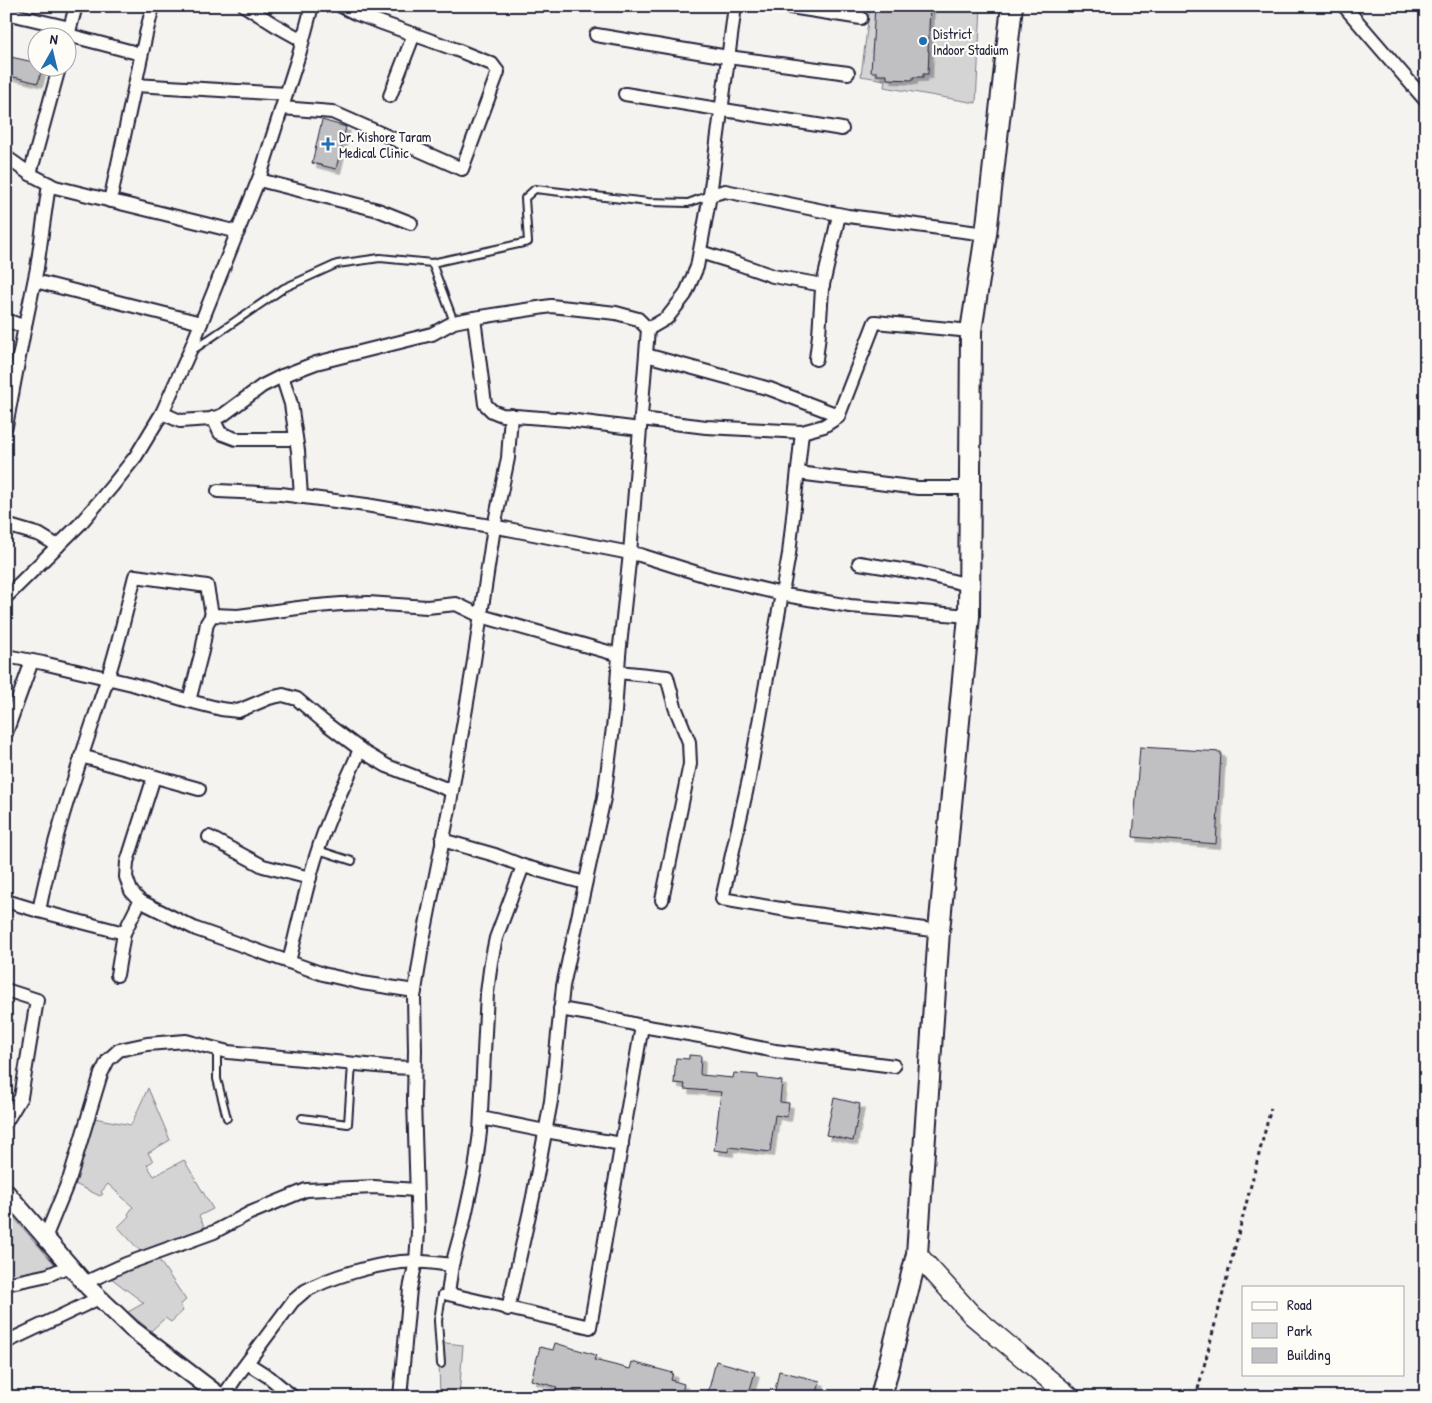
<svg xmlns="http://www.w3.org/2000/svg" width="1432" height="1403" viewBox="0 0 1432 1403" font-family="'Patrick Hand',sans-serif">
  <defs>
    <filter id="shadow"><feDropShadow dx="4.5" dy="4.5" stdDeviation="0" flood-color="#0004"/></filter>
  </defs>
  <rect width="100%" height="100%" fill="#f4f3ef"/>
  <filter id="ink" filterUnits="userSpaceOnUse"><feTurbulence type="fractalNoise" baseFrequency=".02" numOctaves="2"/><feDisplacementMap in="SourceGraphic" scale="10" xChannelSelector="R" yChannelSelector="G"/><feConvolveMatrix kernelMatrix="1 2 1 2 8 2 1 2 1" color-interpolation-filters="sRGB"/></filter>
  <g filter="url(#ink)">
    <g fill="#d5d4d5" stroke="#7c7b88">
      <path d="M870,6H981L976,103L884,87L885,80L861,76Z"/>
      <path d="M148,1088L170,1140L148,1153L153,1161L147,1165L154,1176L184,1160L213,1209L199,1216L205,1228L141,1252L118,1227L129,1216L128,1214L133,1207L108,1184L101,1192L103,1194L100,1196L75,1184L94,1118L131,1125Z"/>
      <path d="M7,1210L56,1266L6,1279V1211Z"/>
      <path d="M157,1257L186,1300L180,1305L183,1311L171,1322L165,1318L151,1331L128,1312L144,1303L111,1278Z"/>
      <path d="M437,1342L463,1345L459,1397H440L439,1363Z"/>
    </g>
    <g fill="#c0bfc2" stroke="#22223b" filter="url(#shadow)">
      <path d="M875,6H930L928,51H929L928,74H923V77H913V80L887,79V75H877V72H871Z"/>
      <path d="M6,56L38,63V68H42L38,83L6,75Z"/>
      <path d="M322,120L346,127L336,169L312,163Z"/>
      <path d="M1140,747L1221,752L1216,844L1133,837Z"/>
      <path d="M689,1055L701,1056L700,1074L701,1075L733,1078L734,1073L758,1075V1078L782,1081L780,1102L789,1103L787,1117L775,1115L770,1152L729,1147V1152L714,1150L721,1092L684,1089L685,1084L674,1083L676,1058L689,1059Z"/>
      <path d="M834,1098L860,1104L853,1141L826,1135Z"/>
      <path d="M555,1343L596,1355L594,1360L630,1369L632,1362L673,1373L671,1380L684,1384L681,1397H595L570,1390L568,1395L556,1391L557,1387L531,1380L540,1347L553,1350Z"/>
      <path d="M716,1361L755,1372L749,1393L737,1390L735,1397H707Z"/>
      <path d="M779,1371L820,1381L816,1397H781L774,1395Z"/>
    </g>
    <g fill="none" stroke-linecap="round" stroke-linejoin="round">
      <defs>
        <g id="service">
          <path d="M454,322L432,263L528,242L525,198L535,189L648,202L688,203L710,195"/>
          <path d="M193,350L284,288L337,264L380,258L432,263"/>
          <path d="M318,850L352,861"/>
          <path d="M217,1049V1079L227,1118"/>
          <path d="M302,1118L348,1124L352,1064"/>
          <path d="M441,1364L438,1321L442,1294H448"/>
        </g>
        <g id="minor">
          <path d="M245,6L275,25L302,40"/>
          <path d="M784,6L861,18"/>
          <path d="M1344,6L1426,101"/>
          <path d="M6,13L70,28"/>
          <path d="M68,35L141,54"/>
          <path d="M68,35L76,6"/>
          <path d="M596,35L728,57L848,73"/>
          <path d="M135,85L286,94"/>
          <path d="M625,94L842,129"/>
          <path d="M390,96L414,34"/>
          <path d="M282,108L332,112L462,169L498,72L492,64L457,50L357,14L341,6"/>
          <path d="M6,157L30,174L55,187L238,232"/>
          <path d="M30,174L59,68"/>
          <path d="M259,180L378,210L411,223"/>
          <path d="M710,195L725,191L848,216L986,234"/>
          <path d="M110,201L146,34L153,6"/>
          <path d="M700,252L739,264L773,276L823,285"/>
          <path d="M35,281L201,323"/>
          <path d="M474,318L485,404L492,411L502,415L568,420L640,429"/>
          <path d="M6,320L25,327"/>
          <path d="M648,329L667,318L685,295L697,267L710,195L735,6"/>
          <path d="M646,355L770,389L838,415"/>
          <path d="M816,359L819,335L822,289L839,215"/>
          <path d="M282,376L291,404L298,451L301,497"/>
          <path d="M162,413L180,421L211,419L223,415L262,386L282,376L316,363L432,334L454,322L474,318L551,306L616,313L638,319L648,329L630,553L619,655L615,712L604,798L563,986L551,1101L533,1197L508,1309"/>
          <path d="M213,418L220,433L236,439H296"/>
          <path d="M641,419L706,427L802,432L824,426L838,417L875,322L971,331"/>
          <path d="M6,426L24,331L37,268L49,184"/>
          <path d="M802,432L789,554L749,779L722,899L793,911L939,931"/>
          <path d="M798,473L918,488H970"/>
          <path d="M218,491L281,494L366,505L508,529L640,555L710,577L791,596L850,606L969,616"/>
          <path d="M6,525L40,535L58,546"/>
          <path d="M859,563L920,573L969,585"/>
          <path d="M6,597L80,524L113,485L136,456L162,413L189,353L260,176L300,51L312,6"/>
          <path d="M6,656L43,663L132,684L189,701L221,709L238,711L269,698L283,695L297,699L324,722L365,753L387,766L452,791"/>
          <path d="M618,672L667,677L675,707L689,742L690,764L662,900"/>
          <path d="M189,701L202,651L207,623L212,615L238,616L306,607L341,604L368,603L427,607L456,604L481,616L619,655"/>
          <path d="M6,733L32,661"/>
          <path d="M81,756L199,789"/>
          <path d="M154,777L127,862L126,877L131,891L140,901L196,929L323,974L362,983L415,991"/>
          <path d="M209,837L263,866L310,878"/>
          <path d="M442,840L495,855L523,866L585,883"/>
          <path d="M6,901L39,911L124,933L140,901"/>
          <path d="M39,911C54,832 82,756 107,680C118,646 126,611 135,576L207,586L212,615"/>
          <path d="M289,962C301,913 311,863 330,817C339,794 351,772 360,749"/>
          <path d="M117,975L124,933"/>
          <path d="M6,990L37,1000L21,1097L6,1122"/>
          <path d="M560,1009L595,1015L642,1026L700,1036L775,1051L894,1066"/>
          <path d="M481,1118L545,1131L622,1144"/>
          <path d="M45,1238L70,1177L101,1074L108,1060L119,1050L147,1044L186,1041L228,1052L388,1067L414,1068"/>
          <path d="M452,1265L463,1225L475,1170L480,1132L487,993L491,962L496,938L523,866"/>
          <path d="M84,1283L126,1264L214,1232L250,1213L306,1190L374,1187L416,1190"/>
          <path d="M6,1284L48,1275L69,1266"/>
          <path d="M6,1342L99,1298"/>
          <path d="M247,1363L269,1377L293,1397"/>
          <path d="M223,1397L237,1376L293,1301C297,1298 301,1294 305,1291C330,1277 373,1265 401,1262C418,1260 435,1263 452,1265L448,1294L590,1327L642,1026"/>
          <path d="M400,1397L410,1289L416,1261L418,1232L414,1100L415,1050L414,997L423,940L449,809L474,661L494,527L508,458L511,415"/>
        </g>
        <path id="tertiary" d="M6,1192L88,1287L132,1329L221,1397"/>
        <path id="secondary" d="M917,1254L972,1315L1070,1397"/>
        <path id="primary" d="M881,1397L917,1254L939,931L969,616L971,331L986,234L1012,6"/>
      </defs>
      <use href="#service" stroke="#22223b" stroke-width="10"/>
      <use href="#minor" stroke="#22223b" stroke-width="16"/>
      <use href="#tertiary" stroke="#22223b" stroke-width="20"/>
      <use href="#secondary" stroke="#22223b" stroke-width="22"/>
      <use href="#primary" stroke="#22223b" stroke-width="24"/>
      <path stroke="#22223b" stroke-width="3" stroke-dasharray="4 4" stroke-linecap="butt" d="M1196,1397L1271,1108"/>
      <use href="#service" stroke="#fdfcf7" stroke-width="6"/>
      <use href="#minor" stroke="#fdfcf7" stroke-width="12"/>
      <use href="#tertiary" stroke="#fdfcf7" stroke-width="16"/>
      <use href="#secondary" stroke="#fdfcf7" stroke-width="19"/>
      <use href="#primary" stroke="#fdfcf7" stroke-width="20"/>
    </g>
  </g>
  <g fill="#1f6fb2" stroke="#fdfcf7" stroke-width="2">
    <circle cx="923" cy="41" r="5"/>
    <path d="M325.5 136.5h5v5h5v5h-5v5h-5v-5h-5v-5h5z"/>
  </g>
  <g text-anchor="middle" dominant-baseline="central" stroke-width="4.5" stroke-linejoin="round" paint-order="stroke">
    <g font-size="14" fill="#22223b" stroke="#fdfcf7" text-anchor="start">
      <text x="933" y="33">District<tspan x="933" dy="16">Indoor Stadium</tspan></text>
      <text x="339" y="136">Dr. Kishore Taram<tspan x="339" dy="16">Medical Clinic</tspan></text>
    </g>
  </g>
  <rect width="1432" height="1403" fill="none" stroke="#fdfcf7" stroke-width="25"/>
  <rect x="12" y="12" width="1407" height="1378" fill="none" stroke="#22223b" stroke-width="2" filter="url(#ink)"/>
  <rect x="1242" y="1286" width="162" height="90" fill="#fdfcf7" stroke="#a5a5ac"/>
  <rect x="1252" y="1302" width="25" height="8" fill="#fdfcf7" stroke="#a5a5ac"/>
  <text x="1287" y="1310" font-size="15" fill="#22223b">Road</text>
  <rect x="1252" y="1323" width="25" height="15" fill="#d5d4d5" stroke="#a5a5ac"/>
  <text x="1287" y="1336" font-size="15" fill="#22223b">Park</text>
  <rect x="1252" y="1348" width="25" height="15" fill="#c0bfc2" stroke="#a5a5ac"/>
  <text x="1287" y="1360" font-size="15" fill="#22223b">Building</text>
  <g transform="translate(52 52) rotate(8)"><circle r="24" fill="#fdfcf7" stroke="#a5a5ac"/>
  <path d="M0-4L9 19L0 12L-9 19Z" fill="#1f6fb2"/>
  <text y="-8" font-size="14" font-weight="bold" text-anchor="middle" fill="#22223b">N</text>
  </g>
</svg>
